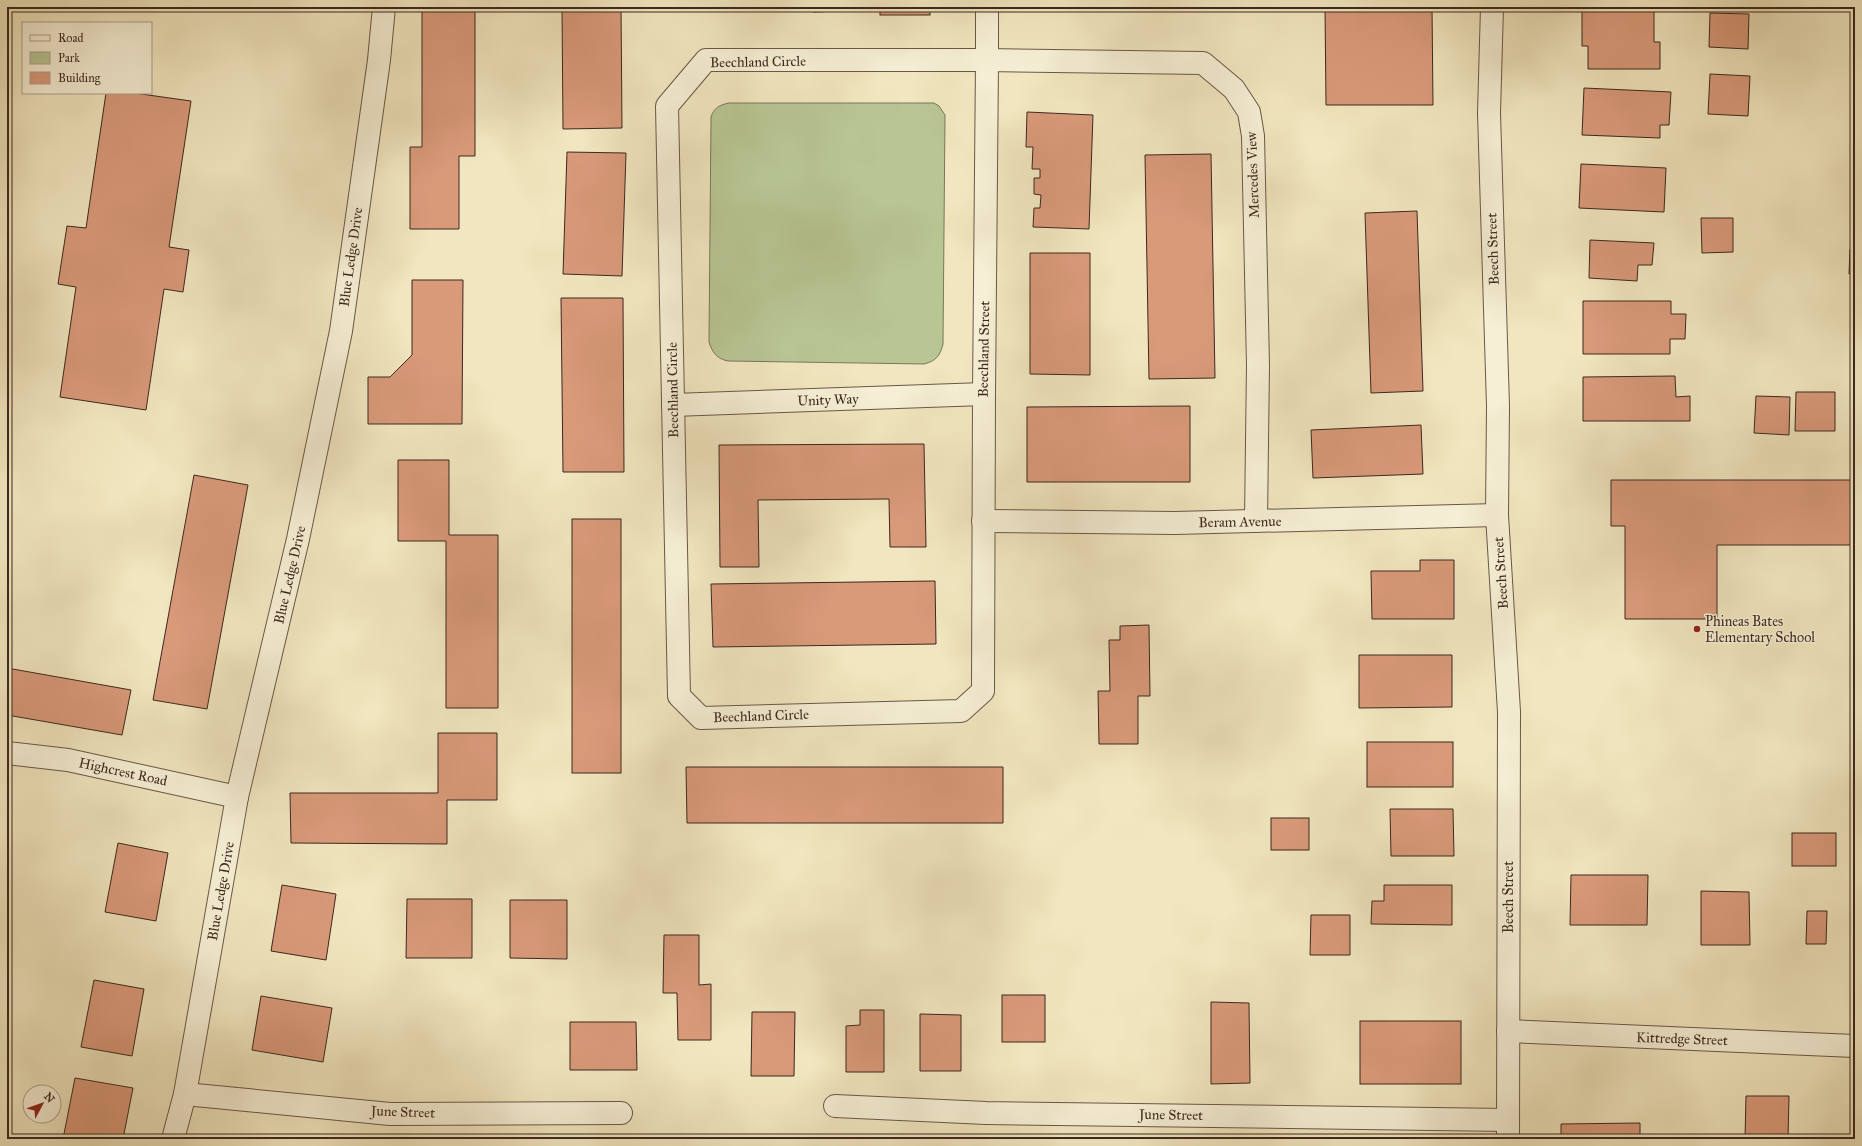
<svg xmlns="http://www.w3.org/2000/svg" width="1862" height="1146" viewBox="0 0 1862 1146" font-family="'IM FELL Great Primer',serif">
  <rect width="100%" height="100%" fill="#f1e6bf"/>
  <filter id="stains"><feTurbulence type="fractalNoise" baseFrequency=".005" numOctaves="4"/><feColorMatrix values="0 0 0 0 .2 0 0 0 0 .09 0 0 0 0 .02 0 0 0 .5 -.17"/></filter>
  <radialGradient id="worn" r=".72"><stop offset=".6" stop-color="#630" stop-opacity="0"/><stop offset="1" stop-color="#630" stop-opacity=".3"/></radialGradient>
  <path fill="#b8c694" stroke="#7a775a" d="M729,103H934L939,106L945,115L943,344C940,356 936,361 924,364L728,361C717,359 712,352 709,342L711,117C714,108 719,105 729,103Z"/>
  <g fill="#d99a7a" stroke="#3c281f">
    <path d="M422,7H475V156H459V229H410V147H422Z"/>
    <path d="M562,7H621L622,128L563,129Z"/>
    <path d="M678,7H708V8L678,10Z"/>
    <path d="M813,7H841V11L813,12Z"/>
    <rect x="880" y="7" width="50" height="8"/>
    <rect x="1025" y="7" width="78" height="4"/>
    <path d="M1325,7H1432L1433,105H1326Z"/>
    <path d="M1582,7H1654V42H1660V69H1588V46H1582Z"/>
    <path d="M1710,13L1749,14L1748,49L1709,47Z"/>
    <path d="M1710,74L1750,76L1748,116L1708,114Z"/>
    <path d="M1584,88L1671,92L1669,125H1660V138L1582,135Z"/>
    <path d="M106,93H134L191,101L169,247L189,250L183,292L164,289L146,410L60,397L76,287L58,284L67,226L86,228Z"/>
    <path d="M1027,112L1093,115L1089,229L1033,227L1034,208H1040L1041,195L1034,194V178H1040V169H1032L1033,147H1026Z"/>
    <path d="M567,152L626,153L622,276L563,274Z"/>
    <path d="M1211,154L1215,378L1149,379L1145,155Z"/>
    <path d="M1581,164L1666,168L1664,212L1579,208Z"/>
    <path d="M1417,211L1423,391L1371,393L1365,213Z"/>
    <path d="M1701,218H1733V252L1702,253Z"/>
    <path d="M1590,240L1654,243L1652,265H1638L1637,281L1589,278Z"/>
    <path d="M1850,249H1855V274H1849Z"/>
    <path d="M1030,253H1090V375L1030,374Z"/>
    <path d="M412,280H463L462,424H368V377H390L412,355Z"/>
    <path d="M561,298H623L624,472H563Z"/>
    <path d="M1583,301H1671V314H1686L1685,339H1670V354H1583Z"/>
    <path d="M1675,376L1676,397L1690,396V421H1583V377Z"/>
    <path d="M1796,392H1835V431H1795Z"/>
    <path d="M1756,396L1790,397L1789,435L1754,433Z"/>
    <path d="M1190,406V482H1027V407Z"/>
    <path d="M1421,425L1423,474L1313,478L1311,430Z"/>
    <path d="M924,444L926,547H890L889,499L758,500L759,567H720L719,445Z"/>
    <path d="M398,460H449V535H498V708H446V541H398Z"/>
    <path d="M194,475L248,485L207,709L153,700Z"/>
    <path d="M1611,480H1855V545H1717V619H1625V526H1611Z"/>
    <rect x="572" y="519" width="49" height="254"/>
    <path d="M1420,560H1454V619H1372L1371,571H1420Z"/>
    <path d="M935,581L936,644L713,647L711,584Z"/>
    <path d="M1149,625L1150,696H1138V744H1099L1098,691H1110L1109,640H1120V626Z"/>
    <path d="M1359,655H1452V707L1359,708Z"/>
    <path d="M7,668L131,690L122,735L7,715Z"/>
    <path d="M438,733H497V800H447V844L291,843L290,793H438Z"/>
    <rect x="1367" y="742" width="86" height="45"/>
    <path d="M686,767H1003V823H687Z"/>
    <path d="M1390,809H1453L1454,856H1391Z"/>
    <rect x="1271" y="818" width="38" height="32"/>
    <rect x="1792" y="833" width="44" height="33"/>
    <path d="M118,843L168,853L156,921L105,912Z"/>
    <path d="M1571,875H1648L1647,925H1570Z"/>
    <path d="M282,885L336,894L326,960L271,951Z"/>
    <path d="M1384,885H1452V925L1371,924L1372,901H1384Z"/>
    <path d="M1701,891L1749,892L1750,945H1701Z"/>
    <path d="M407,899H472V958H406Z"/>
    <path d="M510,900H567V959L510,958Z"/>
    <path d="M1807,911H1827L1826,944H1806Z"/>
    <path d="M1311,915H1350V955H1310Z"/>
    <path d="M664,935H699V985L711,984V1040H678L677,993H663Z"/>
    <path d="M94,980L144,989L132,1056L81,1047Z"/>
    <rect x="1002" y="995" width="43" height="47"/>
    <path d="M261,996L332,1008L323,1062L252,1050Z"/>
    <path d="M1211,1002L1249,1003L1250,1083L1211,1084Z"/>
    <path d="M860,1010H884V1072H846V1026L860,1025Z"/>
    <path d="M752,1012H795L794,1076H751Z"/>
    <path d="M920,1014L961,1015V1071H920Z"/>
    <rect x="1360" y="1021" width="101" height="63"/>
    <path d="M570,1022H636L637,1070H570Z"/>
    <path d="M75,1078L133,1088L123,1139H63Z"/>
    <path d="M1746,1096H1789L1788,1139H1745Z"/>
    <path d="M1640,1123V1139H1561V1124Z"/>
  </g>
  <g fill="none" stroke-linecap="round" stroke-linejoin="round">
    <defs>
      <g id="minor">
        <path d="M987,7V60L984,394L983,691L961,711L701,718L679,696L667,106L706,60H987L1203,63L1234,89L1249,112L1253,136L1258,365L1256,521"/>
        <path d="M1492,7L1489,113L1498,406L1497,515L1509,712L1508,1139"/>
        <path d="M673,405L984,394"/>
        <path d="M983,521L1175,523L1497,515"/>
        <path d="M7,753L68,760L237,797"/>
        <path d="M1508,1031L1855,1046"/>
        <path d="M185,1094L390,1114L621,1113"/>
        <path d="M835,1106L986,1113L1507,1120"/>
        <path d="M173,1139L185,1094L237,797L298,539L341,331L379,60L384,7"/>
      </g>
    </defs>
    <use href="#minor" stroke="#695847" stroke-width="24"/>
    <use href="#minor" stroke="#f6efd5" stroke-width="22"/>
  </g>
  <circle fill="#8f2418" stroke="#f6efd5" stroke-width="1.5" cx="1697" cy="629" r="4"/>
  <g text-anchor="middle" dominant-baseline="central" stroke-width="3" stroke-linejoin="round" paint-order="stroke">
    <g font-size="14" fill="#3c281f" stroke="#f6efd5">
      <text transform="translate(758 62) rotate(-1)">Beechland Circle</text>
      <text transform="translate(1253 175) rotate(-92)">Mercedes View</text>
      <text transform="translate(1493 249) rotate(-92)">Beech Street</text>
      <text transform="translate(351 257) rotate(-82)">Blue Ledge Drive</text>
      <text transform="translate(984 349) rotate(-89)">Beechland Street</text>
      <text transform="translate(673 390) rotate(-91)">Beechland Circle</text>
      <text transform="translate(828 400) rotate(-2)">Unity Way</text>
      <text transform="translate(1240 522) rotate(-1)">Beram Avenue</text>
      <text transform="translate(1501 573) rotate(-94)">Beech Street</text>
      <text transform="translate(290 575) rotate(-77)">Blue Ledge Drive</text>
      <text transform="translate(761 716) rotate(-2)">Beechland Circle</text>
      <text transform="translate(123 772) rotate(12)">Highcrest Road</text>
      <text transform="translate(221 891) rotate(-80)">Blue Ledge Drive</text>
      <text transform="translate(1508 897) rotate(-90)">Beech Street</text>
      <text transform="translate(1682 1039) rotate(2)">Kittredge Street</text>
      <text transform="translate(403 1112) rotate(2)">June Street</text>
      <text transform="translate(1171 1115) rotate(1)">June Street</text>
    </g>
    <g font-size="14" fill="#3c281f" stroke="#f6efd5" text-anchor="start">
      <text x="1705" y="621">Phineas Bates<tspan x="1705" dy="16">Elementary School</tspan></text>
    </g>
  </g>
  <rect width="1862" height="1146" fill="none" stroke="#f1e6bf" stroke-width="24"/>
  <rect x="8" y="8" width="1846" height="1130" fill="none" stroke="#3c281f" stroke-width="2"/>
  <rect x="12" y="12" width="1838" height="1122" fill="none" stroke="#3c281f"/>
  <rect x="22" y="22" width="130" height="72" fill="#f6efd5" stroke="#ac9f8c"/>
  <rect x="30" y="35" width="20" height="6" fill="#f6efd5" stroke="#ac9f8c"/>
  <text x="58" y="42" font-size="12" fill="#3c281f">Road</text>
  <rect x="30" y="52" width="20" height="12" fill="#b8c694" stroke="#ac9f8c"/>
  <text x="58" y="62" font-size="12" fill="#3c281f">Park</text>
  <rect x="30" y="72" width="20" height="12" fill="#d99a7a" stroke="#ac9f8c"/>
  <text x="58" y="82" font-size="12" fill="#3c281f">Building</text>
  <g transform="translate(42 1104) rotate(49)"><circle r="19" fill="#f6efd5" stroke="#ac9f8c"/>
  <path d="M0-3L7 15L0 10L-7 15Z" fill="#8f2418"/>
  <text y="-6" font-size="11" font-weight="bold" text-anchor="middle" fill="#3c281f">N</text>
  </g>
  <rect width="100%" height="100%" filter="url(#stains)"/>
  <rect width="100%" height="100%" fill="url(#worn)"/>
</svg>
